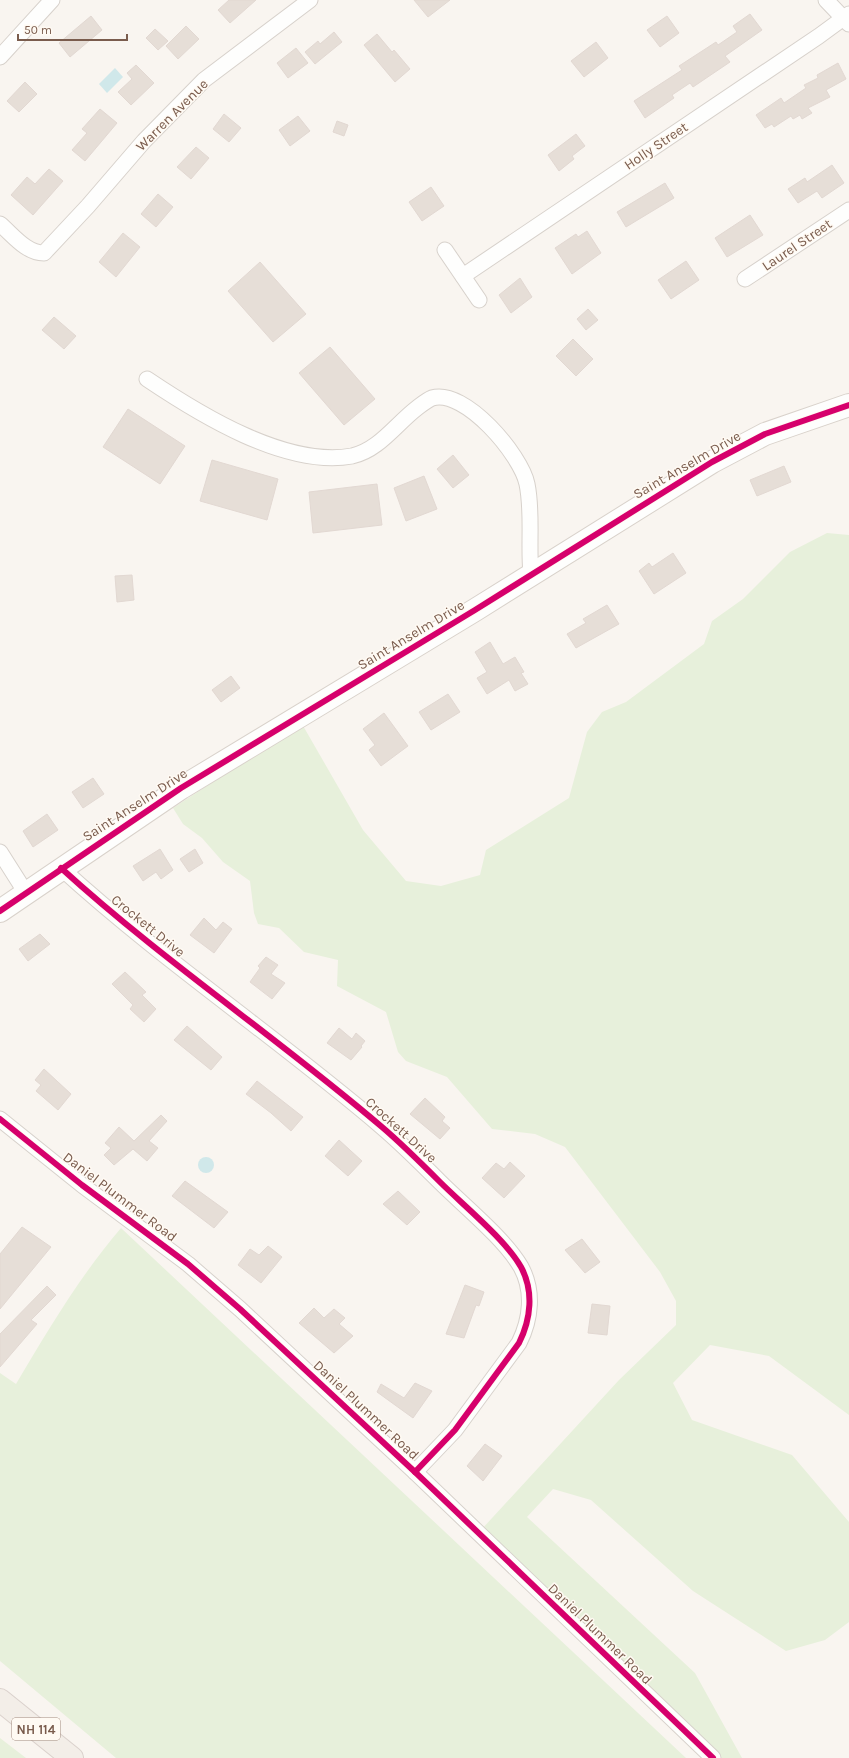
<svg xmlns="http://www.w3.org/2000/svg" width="849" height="1758" viewBox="0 0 849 1758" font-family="Karla,sans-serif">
  <rect width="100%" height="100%" fill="#f9f5f0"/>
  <g fill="#e7f0db">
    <path d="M827,533L849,535V1415L769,1356L710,1345L673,1383L692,1420L792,1455L849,1522V1622L825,1640L786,1651L693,1591L591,1500L553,1489L527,1517L695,1673L742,1758H713L481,1530L619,1380L676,1325V1301L660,1272L565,1147L535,1134L492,1129L447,1077L406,1061L398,1052L386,1012L337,986L338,960L304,952L279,928L258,924L254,913L250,881L223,862L202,838L183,824L173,808L302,724L363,830L406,881L441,886L480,875L486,850L569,798L587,732L602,712L626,702L704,644L712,621L743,599L790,552Z"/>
    <path d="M121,1228L686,1758H116L0,1661V1373L16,1384C48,1330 80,1276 121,1228Z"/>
    <path d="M0,1738L26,1758H0Z"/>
  </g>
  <g fill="#d0e8ea">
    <path d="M115,68L123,77L107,93L99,84Z"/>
    <circle cx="206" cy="1165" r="8"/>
  </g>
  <g fill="#e6ded7" stroke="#e2d8d2">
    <path d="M229,0H256L230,23L218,10Z"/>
    <path d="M414,0H450L428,17Z"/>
    <path d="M750,14L762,30L725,56L730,62L693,87L690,83L672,95L674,98L645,118L634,101L682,70L679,66L716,42L718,45L737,32L733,26Z"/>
    <path d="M91,16L102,30L70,57L59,43Z"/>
    <path d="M667,16L679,33L660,47L647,30Z"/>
    <path d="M186,26L199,39L178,59L166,46Z"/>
    <path d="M155,29L168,41L158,50L146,38Z"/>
    <path d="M334,32L342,42L315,64L305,52L318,41L320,44Z"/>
    <path d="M377,34L392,52L394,50L410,69L395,82L364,45Z"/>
    <path d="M596,42L608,58L584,77L571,61Z"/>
    <path d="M296,48L308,63L288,78L277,63Z"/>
    <path d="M838,63L846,79L826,90L830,97L808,108L812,113L802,119L800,115L793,119L791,116L774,127L772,124L765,128L756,115L781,98L784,103L806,88L804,85L818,78L817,75Z"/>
    <path d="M136,65L154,83L131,105L118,92L132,79L127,73Z"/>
    <path d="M25,82L37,94L19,112L7,101Z"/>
    <path d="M100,109L117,123L85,161L72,150L87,133L82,129Z"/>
    <path d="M224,114L241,128L229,142L213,129Z"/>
    <path d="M298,116L310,131L290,146L279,130Z"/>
    <path d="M337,121L348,125L344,136L333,132Z"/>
    <path d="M576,134L585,146L572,156L574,159L559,171L548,155Z"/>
    <path d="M196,147L209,158L191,179L177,167Z"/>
    <path d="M832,165L844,183L822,198L817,191L798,203L788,189L805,178L807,182Z"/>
    <path d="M49,169L63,181L33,215L11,195L27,177L35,184Z"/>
    <path d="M665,183L674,198L626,227L617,212Z"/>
    <path d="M431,187L444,206L422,221L409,202Z"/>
    <path d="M158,194L173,207L156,227L141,214Z"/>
    <path d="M750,215L763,235L727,257L715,238Z"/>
    <path d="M587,231L601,253L572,274L555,248L576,234L578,237Z"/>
    <path d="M123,233L140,247L116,277L99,262Z"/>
    <path d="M686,261L699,280L671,299L658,280Z"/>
    <path d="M260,262L306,314L273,342L228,291Z"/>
    <path d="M520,278L532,297L511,313L499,295Z"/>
    <path d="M588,309L598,320L586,330L577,319Z"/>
    <path d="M54,317L76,336L64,349L42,330Z"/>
    <path d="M573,339L593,359L576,376L556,356Z"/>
    <path d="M330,347L375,399L344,425L299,373Z"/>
    <path d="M128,409L185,446L160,484L103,447Z"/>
    <path d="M453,455L469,475L453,488L437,469Z"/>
    <path d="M212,460L278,479L267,520L200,501Z"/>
    <path d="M784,466L791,482L757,496L750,480Z"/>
    <path d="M424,476L437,509L406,521L394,488Z"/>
    <path d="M377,484L382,525L313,533L309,492Z"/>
    <path d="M673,553L686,573L654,594L639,571L649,563L652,567Z"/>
    <path d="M132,575L134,600L117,602L115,576Z"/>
    <path d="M607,605L619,624L576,648L567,634L586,623L583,619Z"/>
    <path d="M490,642L503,664L515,657L524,672L521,673L528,684L515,691L509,680L487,694L477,678L487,672L475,652Z"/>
    <path d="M231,676L240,688L221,702L212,690Z"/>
    <path d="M448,694L460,712L431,730L419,712Z"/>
    <path d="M384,713L408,746L381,766L369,750L375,745L363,729Z"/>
    <path d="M93,778L104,794L83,808L72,792Z"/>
    <path d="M47,814L58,830L33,847L23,831Z"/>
    <path d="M160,849L173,870L161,879L156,872L143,881L133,866Z"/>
    <path d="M195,849L203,863L189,872L180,859Z"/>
    <path d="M204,918L216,930L223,922L232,929L214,953L190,935Z"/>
    <path d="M40,934L50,944L28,961L19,949Z"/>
    <path d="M266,957L278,965L271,974L285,983L272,999L250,982L260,968L258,966Z"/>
    <path d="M125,972L146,992L142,995L156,1009L144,1022L130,1009L133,1005L112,984Z"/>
    <path d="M187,1026L222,1057L211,1070L174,1040Z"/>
    <path d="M339,1028L352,1039L356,1033L365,1041L361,1046L362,1047L351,1060L327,1043Z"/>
    <path d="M44,1069L71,1094L58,1110L36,1091L41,1085L35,1080Z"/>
    <path d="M257,1081L303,1117L291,1131L271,1113L246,1094Z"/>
    <path d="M425,1098L445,1117L442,1121L450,1128L440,1139L410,1114Z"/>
    <path d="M161,1115L167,1121L149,1141L158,1148L147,1161L133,1149L114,1165L104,1155L111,1148L105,1143L119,1127L134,1141Z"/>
    <path d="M339,1140L362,1161L348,1176L325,1156Z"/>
    <path d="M510,1162L525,1176L504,1198L482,1178L496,1163L504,1169Z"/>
    <path d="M185,1181L228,1212L214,1228L172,1196Z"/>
    <path d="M398,1191L420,1212L407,1225L383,1204Z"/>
    <path d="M22,1227L51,1247L0,1309V1254Z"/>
    <path d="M582,1239L600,1262L585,1273L565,1250Z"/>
    <path d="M268,1246L282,1257L261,1283L238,1265L250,1249L259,1255Z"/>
    <path d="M465,1285L484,1292L479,1306L476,1305L464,1338L446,1334Z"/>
    <path d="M47,1286L56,1295L31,1320L37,1324L0,1367V1334Z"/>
    <path d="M592,1304L610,1306L607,1335L588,1333Z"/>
    <path d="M314,1308L324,1318L334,1309L345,1318L339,1324L353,1336L334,1353L299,1323Z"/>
    <path d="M415,1383L432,1391L413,1418L377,1392L381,1384L404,1398Z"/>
    <path d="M485,1444L502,1456L483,1481L467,1466Z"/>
  </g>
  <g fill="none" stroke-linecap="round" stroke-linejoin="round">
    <defs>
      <g id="street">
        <path d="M826,0L849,24"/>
        <path d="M0,57L52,0"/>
        <path d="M0,224C13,235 26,253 44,253L88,206L144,141L204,80L310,0"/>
        <path d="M445,250L479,300"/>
        <path d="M463,276L819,36L849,14"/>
        <path d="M745,279L849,210"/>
        <path d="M147,379C199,414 286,468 352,456C379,450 396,424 417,408C421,405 427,400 432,398C465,388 521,455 527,484C533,513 528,545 531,574"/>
        <path d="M0,852L26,893"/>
        <path d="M61,868C163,961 278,1038 382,1127C402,1144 421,1163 440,1182C463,1205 505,1239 521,1267C534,1291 531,1319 519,1343L455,1430L415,1472"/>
        <path d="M0,1119L82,1185L188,1264L240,1309L415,1472L713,1758"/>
      </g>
      <path id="secondary" d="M0,911L181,788L475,610L712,462L765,434L849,405"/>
      <path id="primary" d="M0,1700L72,1758"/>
    </defs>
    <use href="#street" stroke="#d7d1cb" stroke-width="17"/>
    <use href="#secondary" stroke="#d9d2cb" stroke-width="24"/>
    <use href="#primary" stroke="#dad1cc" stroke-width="24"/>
    <use href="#street" stroke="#fefefd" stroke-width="15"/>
    <use href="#secondary" stroke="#fefefd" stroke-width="22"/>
    <use href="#primary" stroke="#f3eee8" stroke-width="22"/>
    <defs>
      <g id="cycleway">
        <path d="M61,868C163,961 278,1038 382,1127C402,1144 421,1163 440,1182C463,1205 505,1239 521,1267C534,1291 531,1319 519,1343L455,1430L415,1472"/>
        <path d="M0,911L181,788L475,610L712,462L765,434L849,405"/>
        <path d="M0,1119L82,1185L188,1264L240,1309L415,1472L713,1758"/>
      </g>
    </defs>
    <use href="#cycleway" stroke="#fffaf3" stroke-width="8"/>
    <use href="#cycleway" stroke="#d6006c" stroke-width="6"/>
  </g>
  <g text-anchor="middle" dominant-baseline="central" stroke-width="3" stroke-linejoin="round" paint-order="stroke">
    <rect fill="#fffaf3" stroke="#a28b7f" stroke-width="1" x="12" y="1718" width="48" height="22" rx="3"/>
    <g font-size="13" font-weight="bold" fill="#7a5c4d">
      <text x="36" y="1729">NH 114</text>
    </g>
    <g font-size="14" fill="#7a5c4d" stroke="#fffaf3">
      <text transform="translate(172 115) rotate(-45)">Warren Avenue</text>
      <text transform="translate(656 146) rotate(-34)">Holly Street</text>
      <text transform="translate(797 245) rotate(-34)">Laurel Street</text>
      <text transform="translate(687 465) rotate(-30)">Saint Anselm Drive</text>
      <text transform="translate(411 635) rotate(-31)">Saint Anselm Drive</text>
      <text transform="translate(135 805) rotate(-33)">Saint Anselm Drive</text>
      <text transform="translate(148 926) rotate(39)">Crockett Drive</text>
      <text transform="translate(401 1130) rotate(42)">Crockett Drive</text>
      <text transform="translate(120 1197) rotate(37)">Daniel Plummer Road</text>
      <text transform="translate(366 1410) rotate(43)">Daniel Plummer Road</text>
      <text transform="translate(600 1634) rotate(44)">Daniel Plummer Road</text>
    </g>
  </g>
  <path d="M18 34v6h109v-6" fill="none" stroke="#7a5c4d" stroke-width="2"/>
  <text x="24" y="34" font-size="12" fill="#7a5c4d" stroke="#fffaf3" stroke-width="3" paint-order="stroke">50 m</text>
</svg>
